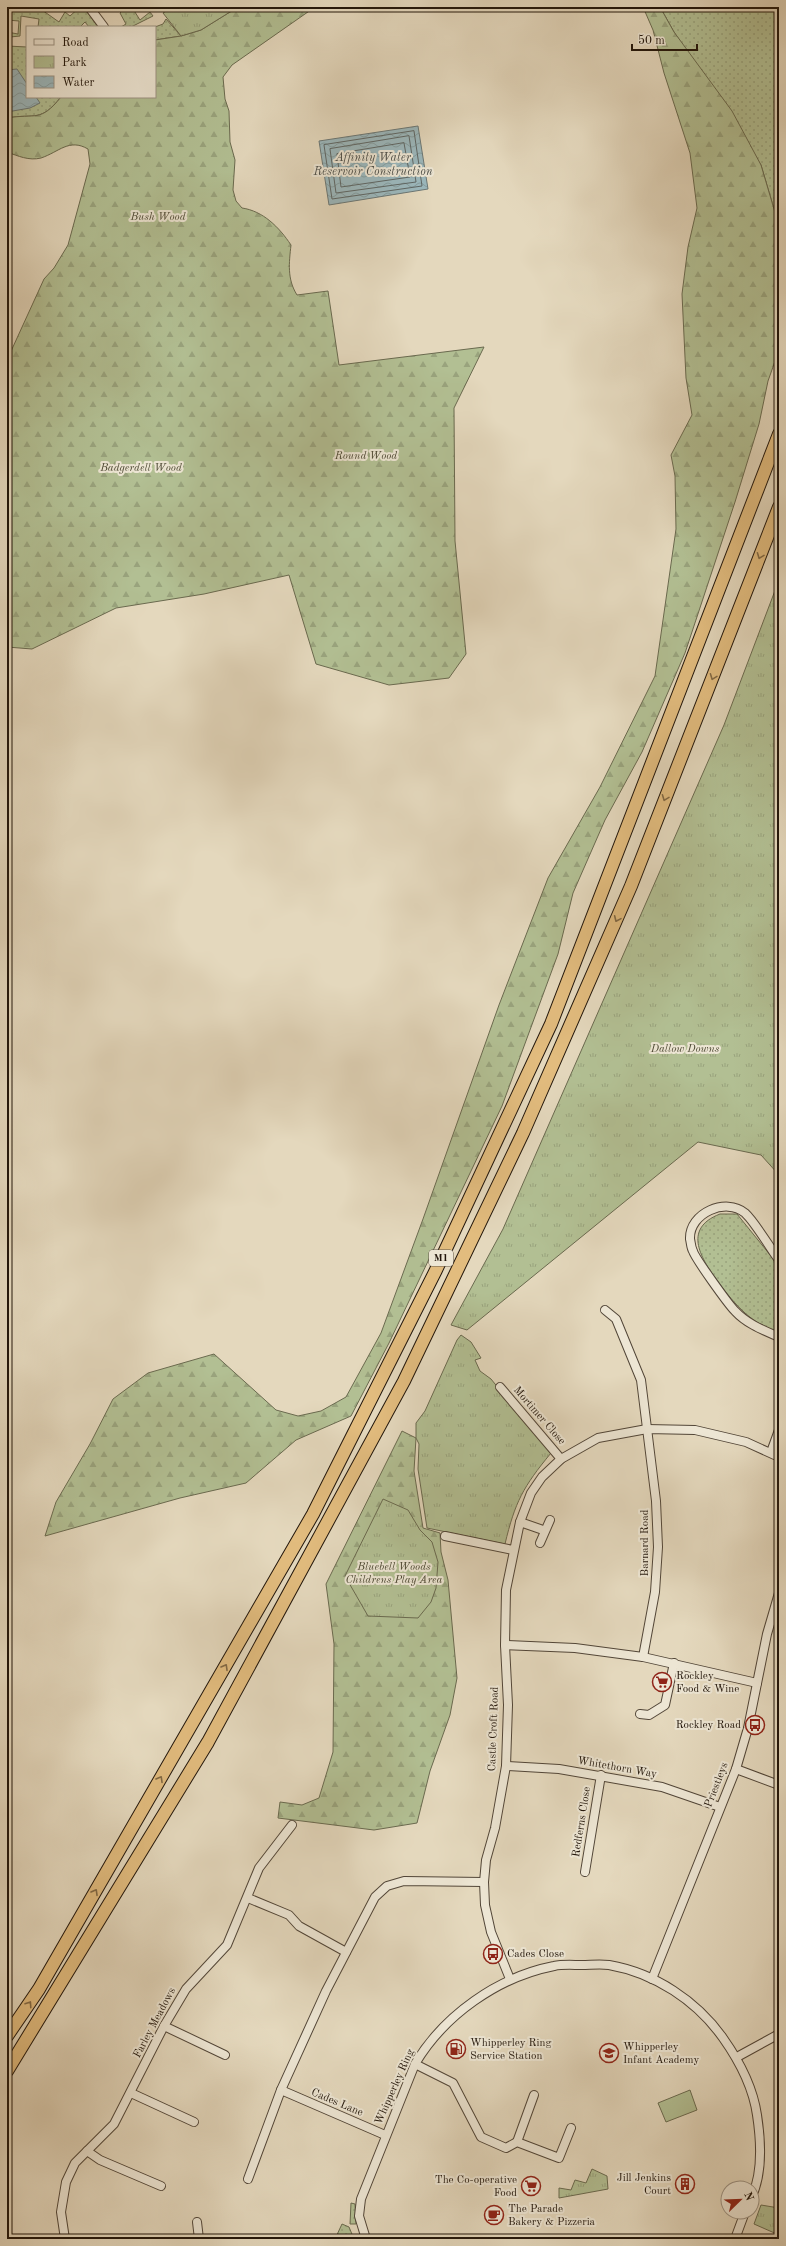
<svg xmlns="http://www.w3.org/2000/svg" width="786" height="2246" viewBox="0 0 786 2246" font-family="'Old Standard TT',serif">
  <defs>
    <pattern id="grass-dots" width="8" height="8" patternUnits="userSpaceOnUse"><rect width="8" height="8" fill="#b2bf93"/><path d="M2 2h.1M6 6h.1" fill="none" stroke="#99a37d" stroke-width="1.8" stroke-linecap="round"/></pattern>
    <pattern id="forest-firs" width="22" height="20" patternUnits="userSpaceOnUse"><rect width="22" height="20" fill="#b2bf93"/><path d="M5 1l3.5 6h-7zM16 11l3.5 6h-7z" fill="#99a37d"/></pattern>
    <pattern id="park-tufts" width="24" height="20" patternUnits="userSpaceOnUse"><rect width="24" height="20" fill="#b2bf93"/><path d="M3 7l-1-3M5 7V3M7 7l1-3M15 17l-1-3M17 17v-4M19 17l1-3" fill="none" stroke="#99a37d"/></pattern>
    <pattern id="water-waves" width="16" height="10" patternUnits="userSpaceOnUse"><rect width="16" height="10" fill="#9bb7bc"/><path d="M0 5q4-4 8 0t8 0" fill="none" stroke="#859da0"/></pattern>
  </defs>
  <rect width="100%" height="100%" fill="#e4d8bd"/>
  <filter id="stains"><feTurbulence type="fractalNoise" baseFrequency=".005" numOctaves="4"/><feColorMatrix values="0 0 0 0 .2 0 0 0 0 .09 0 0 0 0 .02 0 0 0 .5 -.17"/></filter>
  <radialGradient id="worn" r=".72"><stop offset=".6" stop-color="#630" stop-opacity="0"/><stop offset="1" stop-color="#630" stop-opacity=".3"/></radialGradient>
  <g fill="url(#grass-dots)" stroke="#6a6a4f">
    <path d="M7,7H44L42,10L59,22L65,12L70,16L80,7L87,12L98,27H89L85,22L80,27H38L39,19L21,16L20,36L10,37L7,32L18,34L19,21L7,20Z"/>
    <path d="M126,7H135L133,9L140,20L150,12L153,16L131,27H121L126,24L120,13Z"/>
    <path d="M660,7H779V226L761,165L674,32Z"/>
    <path d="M166,19L181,36L155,40V27L163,24Z"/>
    <path d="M7,46L27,47V97H61C40,123 36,113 7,118Z"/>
    <path d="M720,1214H737L779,1266V1334C767,1328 755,1322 745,1313C735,1304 727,1294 719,1283C702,1260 681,1229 720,1214Z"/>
    <path d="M351,2203L355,2204L356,2224H350Z"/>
    <path d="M342,2224L349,2227L354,2239H335Z"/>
  </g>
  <g fill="url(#forest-firs)" stroke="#6a6a4f">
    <path d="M238,7H315L232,65L223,77L225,99L229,111L230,142L235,160L233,190L236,201L242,208C263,211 279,227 291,245C289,263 287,279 297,295L328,291L339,365L484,347L454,408L455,541L466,654L449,678L389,685L316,664L289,575L204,594L116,608L32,649L7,647V360L44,279L54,268L68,245L90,164L88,149C69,138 59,152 41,158C29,161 18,156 7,152V118C36,113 40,123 61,97H155V40L181,36L201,30Z"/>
    <path d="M643,7H660L674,32L732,111L761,165L779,226V350L768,381L759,424L735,502L685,653L642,752L605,820L573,893L558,954L502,1106L389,1343L351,1416L296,1440L246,1483L180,1498L45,1536L56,1502L90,1444L113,1399L148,1373L214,1354L276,1410L298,1416L321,1411L346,1397L381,1333L423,1219L499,1005L548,878L600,787L655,676L676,529L675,476L671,455L692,415L686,378L682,294L688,247L697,208L690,153L664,73L653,30Z"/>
    <path d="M402,1431L416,1438L414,1471L423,1528L440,1533L441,1552L448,1580L457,1678L450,1715L430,1771L417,1823L374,1830L278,1818L280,1802L302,1805L319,1798L333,1752L334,1644L326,1584Z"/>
  </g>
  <g fill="url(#park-tufts)" stroke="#6a6a4f">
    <path d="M173,7H238L201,30L181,36L163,13Z"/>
    <path d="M779,580V1175L761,1155L698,1142L467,1330L451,1325L503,1229L724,725Z"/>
    <path d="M461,1335L471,1342L481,1358L475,1360L480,1371L491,1379L551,1453C523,1487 515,1502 505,1544L427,1528L418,1469L419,1444L416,1438V1423L425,1411L457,1340Z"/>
    <path d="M383,1499L408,1510L420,1530L432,1542L438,1562L436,1588L431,1602L418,1618L368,1616L345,1576Z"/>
    <path d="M592,2169L607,2176L608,2189L559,2198V2188L571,2190L575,2180L586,2183Z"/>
    <path d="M761,2205L779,2208V2235L754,2224Z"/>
  </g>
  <path fill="#b2bf93" stroke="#6a6a4f" d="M690,2090L697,2110L666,2122L658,2103Z"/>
  <g fill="url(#water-waves)" stroke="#6b7775">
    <path d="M17,69L27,84V97H36L40,103L30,108L7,112V70Z"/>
    <path d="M418,126L428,189L329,205L319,141Z"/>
  </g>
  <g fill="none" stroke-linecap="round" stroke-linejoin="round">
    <g stroke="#5e6664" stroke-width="1">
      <path d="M414,131L422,186L332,199L324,145Z"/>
      <path d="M409,136L416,182L336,193L330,149Z"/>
      <path d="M404,143L410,177L341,187L337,154Z"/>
    </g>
    <defs>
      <g id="minor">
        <path d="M89,7L104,27"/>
        <path d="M779,1260C770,1248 755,1222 745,1213C726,1197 689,1213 690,1239C691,1243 691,1248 693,1251C695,1258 728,1304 735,1311C747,1324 763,1330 779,1337"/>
        <path d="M605,1310L616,1319L641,1380L656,1501L658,1547L655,1592L643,1657"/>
        <path d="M500,1387L561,1459"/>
        <path d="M771,1452L779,1430"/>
        <path d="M520,1522L543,1530"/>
        <path d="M445,1536L513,1550"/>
        <path d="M540,1543L550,1520"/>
        <path d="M505,1645L575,1648L643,1657L757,1683"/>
        <path d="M640,1714L649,1715L665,1705L674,1663"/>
        <path d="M506,1766L559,1769L662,1787L720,1807"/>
        <path d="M736,1769L779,1785"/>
        <path d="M585,1872L601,1775"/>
        <path d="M248,1898L289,1915L299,1926L346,1952"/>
        <path d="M510,1979L491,1932L485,1905L484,1882L486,1860L495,1828L506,1766L508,1705L505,1645L506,1590L520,1522L531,1493L542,1477L561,1459L598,1438L647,1429L695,1430L746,1442L779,1457"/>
        <path d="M652,1979L736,1769L748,1728L767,1634L779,1593"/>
        <path d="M164,2026L225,2055"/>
        <path d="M737,2057L779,2034"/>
        <path d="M415,2064L453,2083L481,2137L506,2148L517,2142L559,2158L571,2128"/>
        <path d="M281,2090L385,2135"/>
        <path d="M131,2093L194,2122"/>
        <path d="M517,2142L534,2095"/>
        <path d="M87,2151L100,2160L161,2186"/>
        <path d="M248,2179L281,2090L326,1991L375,1897L387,1886L404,1881L484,1882"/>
        <path d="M197,2222L199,2239"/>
        <path d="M65,2239L61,2212L66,2182L75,2163L114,2124L164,2026L186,1989L227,1945L259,1868L292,1825"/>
        <path d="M366,2239L359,2216L361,2199L415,2064C444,2015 498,1977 554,1966C563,1964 573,1965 582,1965C590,1965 600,1964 609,1965C655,1973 697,2001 723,2038C740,2062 753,2087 757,2115C761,2141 763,2172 752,2196"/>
        <path d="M735,2239L745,2212"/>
      </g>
      <g id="highway">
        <path d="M7,2036L39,1989L313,1514L436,1270L551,1024L779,434"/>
        <path d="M7,2071L208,1742L404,1381L523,1133L631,886L779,507"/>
      </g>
    </defs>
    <use href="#minor" stroke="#524638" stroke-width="10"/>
    <use href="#highway" stroke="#22160b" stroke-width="14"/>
    <use href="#minor" stroke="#ede6d4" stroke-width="8"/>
    <use href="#highway" stroke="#e2bc7e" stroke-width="12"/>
  </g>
  <defs><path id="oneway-chevron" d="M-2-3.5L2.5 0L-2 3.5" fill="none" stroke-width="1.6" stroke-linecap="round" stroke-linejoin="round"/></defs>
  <g stroke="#826944">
    <use href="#oneway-chevron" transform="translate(760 556) rotate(111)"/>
    <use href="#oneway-chevron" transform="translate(713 677) rotate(111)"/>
    <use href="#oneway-chevron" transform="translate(665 798) rotate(111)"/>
    <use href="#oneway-chevron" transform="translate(617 919) rotate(114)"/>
    <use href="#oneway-chevron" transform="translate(225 1667) rotate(-60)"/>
    <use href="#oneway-chevron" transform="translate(160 1779) rotate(-60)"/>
    <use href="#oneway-chevron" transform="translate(95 1892) rotate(-60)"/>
    <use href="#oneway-chevron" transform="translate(29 2004) rotate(-56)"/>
  </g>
  <defs>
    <symbol id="supermarket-ring" viewBox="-11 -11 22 22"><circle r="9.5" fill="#ede6d4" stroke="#8f2418" stroke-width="1.5"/><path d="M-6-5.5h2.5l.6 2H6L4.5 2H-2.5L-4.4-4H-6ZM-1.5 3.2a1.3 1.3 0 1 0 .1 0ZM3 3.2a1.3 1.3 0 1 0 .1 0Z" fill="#8f2418"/></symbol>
    <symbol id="bus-ring" viewBox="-11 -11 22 22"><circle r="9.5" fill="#ede6d4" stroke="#8f2418" stroke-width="1.5"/><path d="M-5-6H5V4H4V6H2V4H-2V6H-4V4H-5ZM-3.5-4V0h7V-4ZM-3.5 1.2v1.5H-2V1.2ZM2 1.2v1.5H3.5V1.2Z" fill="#8f2418"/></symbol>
    <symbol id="fuel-ring" viewBox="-11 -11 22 22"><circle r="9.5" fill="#ede6d4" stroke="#8f2418" stroke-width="1.5"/><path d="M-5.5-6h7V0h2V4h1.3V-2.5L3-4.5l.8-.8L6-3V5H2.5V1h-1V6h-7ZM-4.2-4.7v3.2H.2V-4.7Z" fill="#8f2418"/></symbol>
    <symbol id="school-ring" viewBox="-11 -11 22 22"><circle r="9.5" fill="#ede6d4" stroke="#8f2418" stroke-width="1.5"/><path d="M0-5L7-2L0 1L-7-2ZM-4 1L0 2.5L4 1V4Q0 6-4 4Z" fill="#8f2418"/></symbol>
    <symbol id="building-ring" viewBox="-11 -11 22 22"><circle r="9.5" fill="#ede6d4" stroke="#8f2418" stroke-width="1.5"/><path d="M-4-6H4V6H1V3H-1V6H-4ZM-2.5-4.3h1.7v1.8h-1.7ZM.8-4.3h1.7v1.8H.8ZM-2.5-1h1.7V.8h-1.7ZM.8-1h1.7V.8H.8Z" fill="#8f2418"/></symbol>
    <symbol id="cafe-ring" viewBox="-11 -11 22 22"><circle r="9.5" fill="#ede6d4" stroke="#8f2418" stroke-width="1.5"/><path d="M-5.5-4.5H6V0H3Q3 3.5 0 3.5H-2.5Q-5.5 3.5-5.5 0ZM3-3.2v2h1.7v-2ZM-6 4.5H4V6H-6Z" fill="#8f2418"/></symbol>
  </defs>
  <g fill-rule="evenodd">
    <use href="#supermarket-ring" x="651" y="1671" width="22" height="22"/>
    <use href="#bus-ring" x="744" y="1714" width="22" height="22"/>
    <use href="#bus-ring" x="482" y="1943" width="22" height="22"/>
    <use href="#fuel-ring" x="445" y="2038" width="22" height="22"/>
    <use href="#school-ring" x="598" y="2042" width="22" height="22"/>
    <use href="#building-ring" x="674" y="2173" width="22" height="22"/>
    <use href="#supermarket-ring" x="520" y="2175" width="22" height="22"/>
    <use href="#cafe-ring" x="483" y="2204" width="22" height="22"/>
  </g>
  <g text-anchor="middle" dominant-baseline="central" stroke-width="4" stroke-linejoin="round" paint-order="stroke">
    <rect fill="#ede6d4" stroke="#5f5447" stroke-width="1" x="429" y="1250" width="24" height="16" rx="3"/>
    <g font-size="10" font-weight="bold" fill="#22160b">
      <text x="441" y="1258">M1</text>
    </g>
    <g font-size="11" font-style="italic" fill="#4d4934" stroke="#ede6d4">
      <text x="158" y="217">Bush Wood</text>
      <text x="366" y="456">Round Wood</text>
      <text x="141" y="468">Badgerdell Wood</text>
      <text x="685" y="1049">Dallow Downs</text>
      <text x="394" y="1567">Bluebell Woods<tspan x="394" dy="13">Childrens Play Area</tspan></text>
    </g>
    <g font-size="11" fill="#22160b" stroke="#ede6d4">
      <text transform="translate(539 1416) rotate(49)">Mortimer Close</text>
      <text transform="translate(645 1543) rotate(-90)">Barnard Road</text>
      <text transform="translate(494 1729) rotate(-88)">Castle Croft Road</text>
      <text transform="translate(617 1768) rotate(10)">Whitethorn Way</text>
      <text transform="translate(717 1785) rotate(-69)">Priestleys</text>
      <text transform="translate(582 1822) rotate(-81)">Redferns Close</text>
      <text transform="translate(155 2023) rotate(-62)">Farley Meadows</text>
      <text transform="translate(395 2087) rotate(-66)">Whipperley Ring</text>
      <text transform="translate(337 2103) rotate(23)">Cades Lane</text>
    </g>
    <g font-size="11" fill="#22160b" stroke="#ede6d4" text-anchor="start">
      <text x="676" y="1676">Rockley<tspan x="676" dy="13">Food &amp; Wine</tspan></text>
      <text x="741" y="1725" text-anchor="end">Rockley Road</text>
      <text x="507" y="1954">Cades Close</text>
      <text x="470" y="2043">Whipperley Ring<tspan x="470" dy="13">Service Station</tspan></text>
      <text x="623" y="2047">Whipperley<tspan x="623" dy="13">Infant Academy</tspan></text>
      <text x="671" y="2178" text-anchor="end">Jill Jenkins<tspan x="671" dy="13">Court</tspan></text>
      <text x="517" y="2180" text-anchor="end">The Co-operative<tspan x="517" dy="13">Food</tspan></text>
      <text x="508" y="2209">The Parade<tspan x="508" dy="13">Bakery &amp; Pizzeria</tspan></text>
    </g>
    <g font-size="12" font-style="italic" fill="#4c4e49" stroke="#ede6d4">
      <text x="373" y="158">Affinity Water<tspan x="373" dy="14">Reservoir Construction</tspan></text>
    </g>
  </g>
  <rect width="786" height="2246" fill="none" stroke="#e4d8bd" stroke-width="24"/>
  <rect x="8" y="8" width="770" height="2230" fill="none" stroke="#22160b" stroke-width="2"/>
  <rect x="12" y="12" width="762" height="2222" fill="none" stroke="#22160b"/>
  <rect x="26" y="26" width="130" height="72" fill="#ede6d4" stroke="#9c9384"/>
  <rect x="34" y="39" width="20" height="6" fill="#ede6d4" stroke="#9c9384"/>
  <text x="62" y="46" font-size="12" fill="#22160b">Road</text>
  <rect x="34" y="56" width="20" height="12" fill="url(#park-tufts)" stroke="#9c9384"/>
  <text x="62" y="66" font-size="12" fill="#22160b">Park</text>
  <rect x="34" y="76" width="20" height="12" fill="url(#water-waves)" stroke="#9c9384"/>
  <text x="62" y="86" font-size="12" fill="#22160b">Water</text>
  <g transform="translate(740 2200) rotate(67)"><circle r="19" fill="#ede6d4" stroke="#9c9384"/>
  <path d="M0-3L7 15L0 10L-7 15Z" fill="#8f2418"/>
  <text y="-6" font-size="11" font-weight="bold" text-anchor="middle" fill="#22160b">N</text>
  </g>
  <path d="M632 44v6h65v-6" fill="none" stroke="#22160b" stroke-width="2"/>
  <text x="638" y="44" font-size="12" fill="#22160b" stroke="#ede6d4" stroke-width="3" paint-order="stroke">50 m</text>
  <rect width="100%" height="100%" filter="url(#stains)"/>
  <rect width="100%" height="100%" fill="url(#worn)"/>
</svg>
